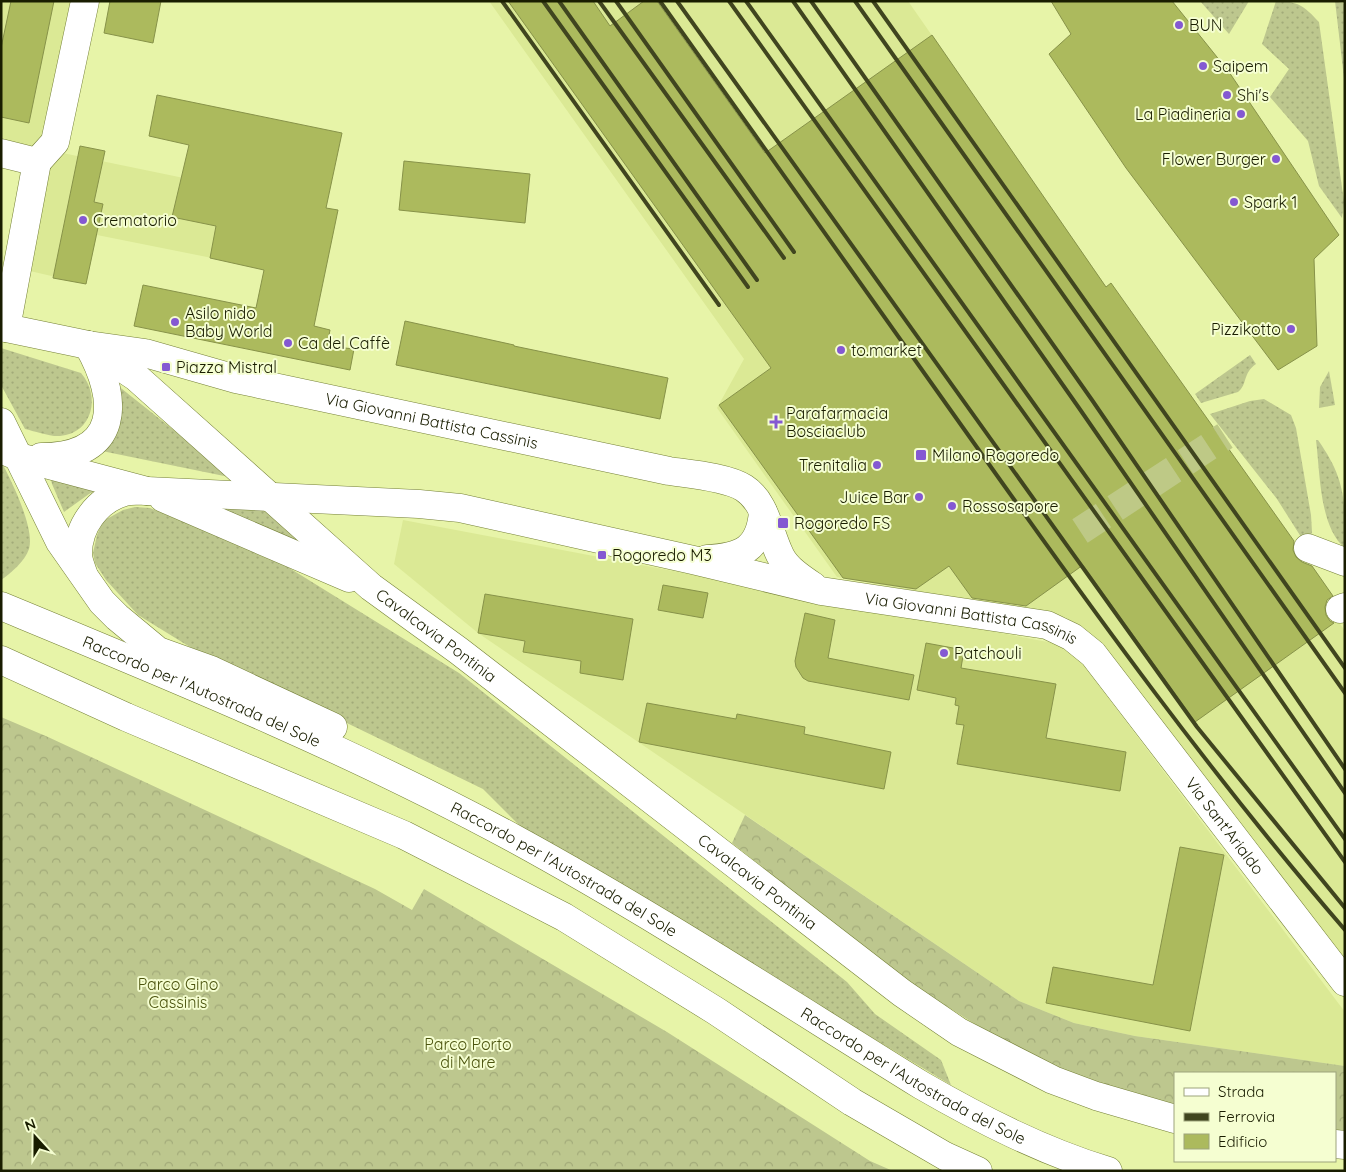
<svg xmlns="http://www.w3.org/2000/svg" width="1346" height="1172" viewBox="0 0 1346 1172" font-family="Quicksand,sans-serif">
  <defs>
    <pattern id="grass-dots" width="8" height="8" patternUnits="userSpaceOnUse" patternTransform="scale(1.25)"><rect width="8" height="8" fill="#bdc78e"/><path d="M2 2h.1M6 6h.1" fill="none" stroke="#a2aa79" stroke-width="1.8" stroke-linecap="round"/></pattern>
    <pattern id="forest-crowns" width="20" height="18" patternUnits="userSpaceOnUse" patternTransform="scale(1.25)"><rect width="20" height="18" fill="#bdc78e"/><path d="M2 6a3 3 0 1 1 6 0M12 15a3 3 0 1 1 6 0" fill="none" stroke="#a2aa79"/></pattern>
  </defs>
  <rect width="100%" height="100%" fill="#e7f4a8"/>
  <g fill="#dbe995">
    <path d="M1,1H85L48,150L242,190L227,261L97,235L86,284L17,268L37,163L1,153Z"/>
    <path d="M489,1H908L1345,631V962L1098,641L1089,633L1065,617L837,577L717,408L744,359Z"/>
    <path d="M403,520L1069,646L1345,1012V1066L1135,1036L1074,1023L1019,1001L478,633L394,564Z"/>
  </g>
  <g fill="url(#grass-dots)">
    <path d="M1200,1H1249L1229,34Z"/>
    <path d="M1276,1C1298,1 1304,6 1319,22L1344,202L1342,218L1319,186L1308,141L1270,97L1289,69L1262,44Z"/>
    <path d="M1335,1L1345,4V82L1344,78Z"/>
    <path d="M1,348L81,373C101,396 93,433 60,436C51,437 34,431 25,429L1,385Z"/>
    <path d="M1250,355L1256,364C1242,374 1248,384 1238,392L1201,403L1195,394Z"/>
    <path d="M1329,371L1335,405L1319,408L1320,387Z"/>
    <path d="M117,385L234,478L97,450Z"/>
    <path d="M1264,399L1291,415L1296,428L1311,515L1312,532L1308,548L1277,499L1210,414L1250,401Z"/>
    <path d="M1316,440H1318C1346,480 1345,500 1345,548C1319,527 1320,471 1316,440Z"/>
    <path d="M1,461C11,480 35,528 29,549C25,561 11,573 1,580Z"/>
    <path d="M50,475L98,489L89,494L64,512L52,484Z"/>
    <path d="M207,503L267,510L316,553Z"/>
    <path d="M135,507L150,508L278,561L459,673L847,982L875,1014L941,1060L951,1085L521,827L483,789L190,647L138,615L106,580L95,563L93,553L97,535L103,521L123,510Z"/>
  </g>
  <g fill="url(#forest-crowns)">
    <path d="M1,717L48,737L375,889L412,910L424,889L667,1032L870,1161L893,1171H1Z"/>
    <path d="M745,815L1019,1001L1074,1023L1135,1036L1345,1066V1130L1335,1131V1073H1175V1107L1080,1079L978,1026L902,978L732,843Z"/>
  </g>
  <g fill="#acba5d" stroke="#879249">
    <path d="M11,1H54L29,123L1,117V48Z"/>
    <path d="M110,1H161L153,43L104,33Z"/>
    <path d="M508,1H593L610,26L644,1H657L765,153L932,35L1106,287L1111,283L1294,541L1293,550L1296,557L1302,562L1312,566L1333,596L1327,600L1325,607L1326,615L1330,621L1334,623L1195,722L1083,565L1026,606L972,598L949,566L916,589L843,578L719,405L771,368Z"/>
    <path d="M1051,1H1172L1229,72L1339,235L1314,259L1317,346L1278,370L1126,168L1049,54L1071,34Z"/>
    <path d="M157,95L342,133L326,208L338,210L314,326L330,330L327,346L354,349L350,370L134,326L143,285L256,308L264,270L210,258L216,226L172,217L189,145L149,136Z"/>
    <path d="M80,146L105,151L94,202L103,204L86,284L53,278Z"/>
    <path d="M404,161L530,174L525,223L399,210Z"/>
    <path d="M405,321L514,345V346L668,378L660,419L396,365Z"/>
    <path d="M663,585L708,593L703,618L658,610Z"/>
    <path d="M485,594L633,619L623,680L580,673L581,661L523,652L525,641L478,633Z"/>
    <path d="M805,613L835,620L828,658L914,675L909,700L808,681L803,678L796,667L795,661Z"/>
    <path d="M926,643L964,650L961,668L1056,684L1046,738L1126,752L1120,791L957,764L964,725L956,724L959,706L955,705L956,698L917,690Z"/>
    <path d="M647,703L736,719L737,714L805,727L804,734L891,752L884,789L639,742Z"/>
    <path d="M1180,847L1224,855L1190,1031L1046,1003L1053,967L1153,985Z"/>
  </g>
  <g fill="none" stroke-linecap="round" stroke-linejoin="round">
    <path stroke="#bec986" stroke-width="28" stroke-dasharray="28 14" stroke-linecap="butt" d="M1080,531L1225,436"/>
    <defs>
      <g id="minor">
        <path d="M1,153L37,162"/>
        <path d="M37,162L55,142L85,1"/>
        <path id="s1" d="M1,327L88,345L145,353L236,379L669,471C689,474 727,477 744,488C766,502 769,533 780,555C786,568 801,578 813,586"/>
        <path d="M6,328L37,162"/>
        <path id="s2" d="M88,345L136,377L371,587L459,651L902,993L959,1032L1053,1080L1096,1096L1175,1119"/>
        <path id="s3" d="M1,449L19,457L147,491L419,504L460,508L693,560L821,591L1047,625L1072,637L1093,654L1345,982"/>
        <path d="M41,457C120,457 120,401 88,345"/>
        <path d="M163,498L349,578"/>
        <path d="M1308,548L1345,562"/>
        <path d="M707,559C742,557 760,549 763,512"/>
        <path d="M1340,609L1345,607"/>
        <path d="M1335,1144L1345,1145"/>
      </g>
      <g id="highway">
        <path d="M1,422L60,542L102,602L117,617L158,651L211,670L333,727"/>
        <path d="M83,573C81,567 78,560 78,554C78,526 97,500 124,492C131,490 140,491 147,491"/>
        <path id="s4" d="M1,606C175,678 349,749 515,839C654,915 787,1002 921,1085C980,1119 1042,1151 1108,1171"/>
        <path d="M1,660L126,717L404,835L564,917L716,1011L852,1102L945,1156L978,1171"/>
      </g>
    </defs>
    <use href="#minor" stroke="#758037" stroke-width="29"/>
    <use href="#highway" stroke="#758037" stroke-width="29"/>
    <use href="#minor" stroke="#fff" stroke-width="28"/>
    <use href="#highway" stroke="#fff" stroke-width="28"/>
    <g stroke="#40451f" stroke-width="4">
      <path d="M502,1L719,305"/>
      <path d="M543,1L748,287"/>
      <path d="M559,1L757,280"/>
      <path d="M599,1L784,258"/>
      <path d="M616,1L794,252"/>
      <path d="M660,1C765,149 871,297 976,446C1093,611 1212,776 1345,930"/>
      <path d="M677,1L1197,727L1345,908"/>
      <path d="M729,1L1345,862"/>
      <path d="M746,1L1345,839"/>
      <path d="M793,1L1079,408L1345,793"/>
      <path d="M811,1L1092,400L1345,769"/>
      <path d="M855,1L1345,693"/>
      <path d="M873,1L1345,668"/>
    </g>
  </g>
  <g fill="#8459d2" stroke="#f5fed1" stroke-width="2">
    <circle cx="1179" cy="25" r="5"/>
    <circle cx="1203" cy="66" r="5"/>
    <circle cx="1227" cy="95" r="5"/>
    <circle cx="1241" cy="114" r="5"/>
    <circle cx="1276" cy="159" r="5"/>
    <circle cx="1234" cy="202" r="5"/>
    <circle cx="83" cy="220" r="5"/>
    <circle cx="175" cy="322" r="5"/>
    <circle cx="1291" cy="329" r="5"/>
    <circle cx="288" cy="343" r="5"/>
    <circle cx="841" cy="350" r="5"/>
    <rect x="161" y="362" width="10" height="10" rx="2.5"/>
    <path d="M773.5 414.5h5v5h5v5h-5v5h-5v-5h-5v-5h5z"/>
    <rect x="915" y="449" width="12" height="12" rx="2.5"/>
    <circle cx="877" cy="465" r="5"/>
    <circle cx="919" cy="497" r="5"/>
    <circle cx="952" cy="506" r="5"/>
    <rect x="777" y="517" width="12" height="12" rx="2.5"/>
    <rect x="597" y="550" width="10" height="10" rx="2.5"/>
    <circle cx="944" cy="653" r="5"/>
  </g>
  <g text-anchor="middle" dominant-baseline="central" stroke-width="4" stroke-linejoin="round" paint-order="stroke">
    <g font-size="16" fill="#191d00" stroke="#f5fed1" text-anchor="start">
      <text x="1189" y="25">BUN</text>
      <text x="1213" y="66">Saipem</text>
      <text x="1237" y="95">Shi's</text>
      <text x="1231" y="114" text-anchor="end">La Piadineria</text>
      <text x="1266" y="159" text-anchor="end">Flower Burger</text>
      <text x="1244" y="202">Spark 1</text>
      <text x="93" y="220">Crematorio</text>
      <text x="185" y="313">Asilo nido<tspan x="185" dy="18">Baby World</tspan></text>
      <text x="1281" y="329" text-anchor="end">Pizzikotto</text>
      <text x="298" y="343">Ca del Caffè</text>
      <text x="851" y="350">to.market</text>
      <text x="176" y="367">Piazza Mistral</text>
      <text x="786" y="413">Parafarmacia<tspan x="786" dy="18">Bosciaclub</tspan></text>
      <text x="932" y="455">Milano Rogoredo</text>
      <text x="867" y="465" text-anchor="end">Trenitalia</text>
      <text x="909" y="497" text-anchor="end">Juice Bar</text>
      <text x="962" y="506">Rossosapore</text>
      <text x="794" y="523">Rogoredo FS</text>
      <text x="612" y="555">Rogoredo M3</text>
      <text x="954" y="653">Patchouli</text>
    </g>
    <g font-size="16" fill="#191d00" stroke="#f5fed1">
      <text stroke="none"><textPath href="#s1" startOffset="441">Via Giovanni Battista Cassinis</textPath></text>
      <text stroke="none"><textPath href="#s3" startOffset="989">Via Giovanni Battista Cassinis</textPath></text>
      <text stroke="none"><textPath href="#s2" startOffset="454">Cavalcavia Pontinia</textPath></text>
      <text stroke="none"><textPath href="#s4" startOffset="218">Raccordo per l'Autostrada del Sole</textPath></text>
      <text stroke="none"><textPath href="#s3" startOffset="1336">Via Sant'Arialdo</textPath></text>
      <text stroke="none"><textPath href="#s4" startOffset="622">Raccordo per l'Autostrada del Sole</textPath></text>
      <text stroke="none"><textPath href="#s2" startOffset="859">Cavalcavia Pontinia</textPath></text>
      <text stroke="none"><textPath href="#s4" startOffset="1028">Raccordo per l'Autostrada del Sole</textPath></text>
    </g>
    <g font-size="16" fill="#4b540e" stroke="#f5fed1">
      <text x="178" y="984">Parco Gino<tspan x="178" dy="18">Cassinis</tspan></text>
      <text x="468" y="1044">Parco Porto<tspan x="468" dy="18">di Mare</tspan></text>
    </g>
  </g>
  <rect width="1346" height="1172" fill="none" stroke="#191d00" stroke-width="5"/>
  <rect x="1174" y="1072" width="162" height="90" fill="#f5fed1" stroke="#9da47d"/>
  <rect x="1184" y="1088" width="25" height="8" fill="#ffffff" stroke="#9da47d"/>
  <text x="1218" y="1097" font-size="15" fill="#191d00">Strada</text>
  <rect x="1184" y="1113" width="25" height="8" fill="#40451f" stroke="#9da47d"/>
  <text x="1218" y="1122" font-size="15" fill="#191d00">Ferrovia</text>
  <rect x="1184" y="1134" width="25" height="15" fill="#acba5d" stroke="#9da47d"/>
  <text x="1218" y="1147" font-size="15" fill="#191d00">Edificio</text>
  <g transform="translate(35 1137) rotate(339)" stroke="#f5fed1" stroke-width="4" paint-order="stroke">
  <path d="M0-4L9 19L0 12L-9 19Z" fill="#191d00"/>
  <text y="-8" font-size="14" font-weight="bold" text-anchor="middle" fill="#191d00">N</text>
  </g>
</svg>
